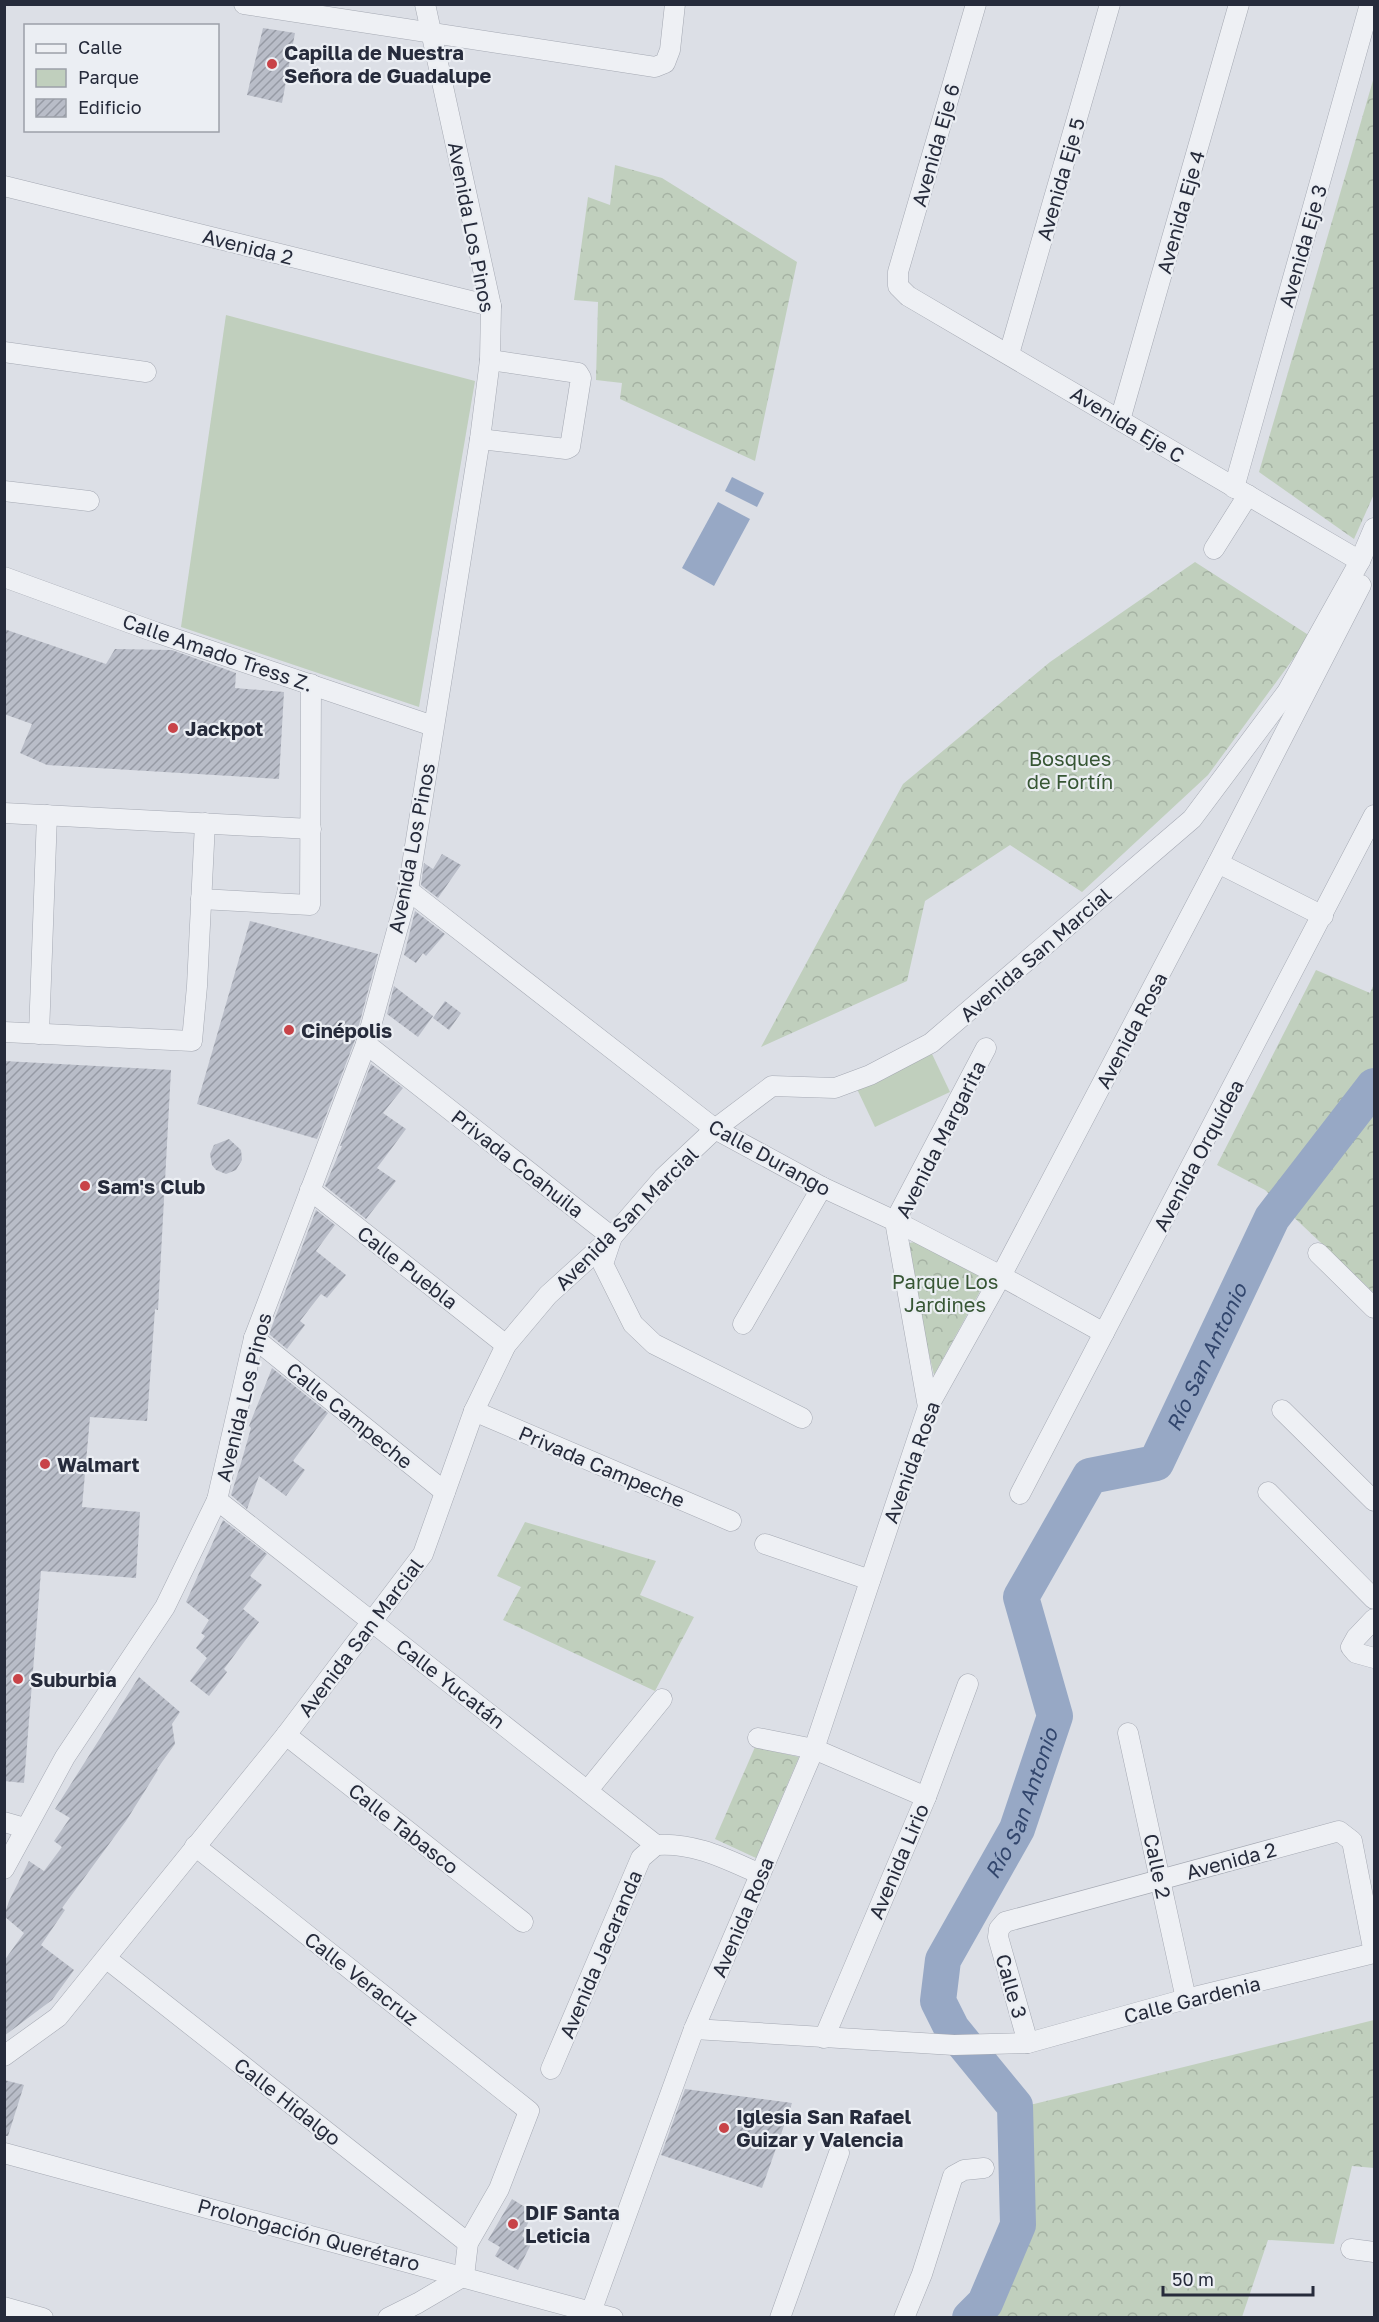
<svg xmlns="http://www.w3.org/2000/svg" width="1379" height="2322" viewBox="0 0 1379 2322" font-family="'Golos Text',sans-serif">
  <defs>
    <pattern id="forest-crowns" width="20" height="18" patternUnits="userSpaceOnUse" patternTransform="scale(1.5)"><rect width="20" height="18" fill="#c0cfbd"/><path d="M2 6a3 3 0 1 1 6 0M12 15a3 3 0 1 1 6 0" fill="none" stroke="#a5b2a3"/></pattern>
    <pattern id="building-hatch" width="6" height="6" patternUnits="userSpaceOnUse" patternTransform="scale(1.5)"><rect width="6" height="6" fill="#b9bdc8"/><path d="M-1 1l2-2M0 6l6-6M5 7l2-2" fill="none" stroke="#969aa4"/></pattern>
  </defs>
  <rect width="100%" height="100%" fill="#dcdfe6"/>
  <g fill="#c0cfbd">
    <path d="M226,315L475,381L419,707L181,627Z"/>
    <path d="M932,1054L950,1092L875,1127L857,1089Z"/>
  </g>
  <g fill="url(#forest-crowns)">
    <path d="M1374,77V494L1354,539L1259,472Z"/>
    <path d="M615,165L662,178L797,262L755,461L620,399L622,383L596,380L598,302L574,300L588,197L610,205Z"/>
    <path d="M1195,562L1310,636L1208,775L1082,892L1010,845L925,901L907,981L761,1047L903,784L1050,662Z"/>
    <path d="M1316,970L1370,993L1374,984V1293L1265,1190L1217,1165Z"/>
    <path d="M915,1242L981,1275L984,1284L934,1375L904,1249L909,1243Z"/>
    <path d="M525,1522L656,1561L640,1595L694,1617L655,1691L503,1620L521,1587L497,1576Z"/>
    <path d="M755,1747L799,1757L756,1858L715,1839Z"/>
    <path d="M1374,2020V2168L1352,2166L1334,2244L1268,2240L1242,2317H955L976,2300L1001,2224L1008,2105L1034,2104Z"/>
  </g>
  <g fill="#97a8c5">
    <path d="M732,477L764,493L757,507L725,491Z"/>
    <path d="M718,502L750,519L714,586L682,568Z"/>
  </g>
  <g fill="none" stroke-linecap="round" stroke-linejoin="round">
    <path stroke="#97a8c5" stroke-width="36" id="s1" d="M970,2318L985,2303L1018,2225L1015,2106L952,2029L938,2001L943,1960L1017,1829L1055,1716L1021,1597L1090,1476L1156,1463L1272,1218L1374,1086"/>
  </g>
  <g fill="url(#building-hatch)">
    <path d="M263,28L295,33L282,103L247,95Z"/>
    <path d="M4,629L106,664L115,649L172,650L236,673L235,688L284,692L279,779L47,765L20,753L32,724L4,714Z"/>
    <path d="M442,854L461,865L438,898L421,885L424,863L433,869Z"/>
    <path d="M415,911L445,934L426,956L423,953L416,963L404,955Z"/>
    <path d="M250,921L378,954L355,1040L317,1139L197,1104Z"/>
    <path d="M394,986L433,1016L418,1037L387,1014Z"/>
    <path d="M445,1001L461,1013L449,1030L433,1018Z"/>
    <path d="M4,1061L171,1070L158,1310L155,1309L147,1421L90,1417L82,1507L140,1512L136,1578L41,1571L24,1783L4,1781Z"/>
    <path d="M371,1064L403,1088L383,1113L406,1129L377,1168L396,1181L366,1219L325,1186L342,1146H340Z"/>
    <path d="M229,1139L241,1150L242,1160L236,1170L226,1174L216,1170L212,1165L210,1154L214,1145Z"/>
    <path d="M316,1210L335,1225L316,1251L346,1275L327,1298L321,1294L300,1321L305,1325L287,1349L269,1334Z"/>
    <path d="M272,1368L328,1413L293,1461L305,1470L286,1496L259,1476L247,1509L231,1495L241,1463L251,1428L249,1426Z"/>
    <path d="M223,1520L267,1554L250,1576L262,1585L243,1609L259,1622L224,1669L227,1672L209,1696L190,1681L207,1658L196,1648L205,1636L201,1633L209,1620L186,1602Z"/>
    <path d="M139,1677L180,1712L172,1724L175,1744L157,1769L158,1770L126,1821L62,1908L65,1910L41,1945L74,1970L52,2000L4,2036V1961L24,1933L4,1916L9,1901L29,1861L44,1871L62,1847L54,1841L70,1818L55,1809Z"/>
    <path d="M4,2080L24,2085L8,2136H4Z"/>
    <path d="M685,2089L792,2103L762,2188L661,2155Z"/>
    <path d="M512,2199L533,2212L522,2236L532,2242L518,2270L495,2256L500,2247L488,2240Z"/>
  </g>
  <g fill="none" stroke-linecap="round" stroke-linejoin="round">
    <defs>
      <g id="minor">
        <path d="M244,4L655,67L665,63L670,50L675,4"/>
        <path d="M976,4L898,272V286L908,296L1360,561"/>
        <path d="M4,186L491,306"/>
        <path d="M4,352L146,372"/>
        <path d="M1009,354L1110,4"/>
        <path d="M1120,420L1239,4"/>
        <path d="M480,439L566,449L570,447L581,378L578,373L490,360"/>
        <path d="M1234,488L1370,4"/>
        <path d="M4,491L89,501"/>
        <path d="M1214,549L1248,495"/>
        <path d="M4,577L155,632L433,726"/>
        <path d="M4,813L311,829"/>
        <path d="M1218,863L1323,916"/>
        <path d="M408,890L715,1129L822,1187L895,1221L1001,1276L1104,1333"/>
        <path d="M201,899L310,905L311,684"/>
        <path d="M4,1032L192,1041L197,986L205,823"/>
        <path d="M39,1034L47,815"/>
        <path d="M366,1044L612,1237L603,1264L633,1324L654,1344L802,1418"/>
        <path d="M310,1190L506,1345"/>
        <path d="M1318,1253L1374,1308"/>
        <path d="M743,1324L822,1187"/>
        <path d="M254,1338L445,1492"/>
        <path d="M928,1407L895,1221L986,1048"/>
        <path d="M1282,1410L1374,1501"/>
        <path d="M474,1411L731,1521"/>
        <path d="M1268,1492L1374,1599"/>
        <path d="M1020,1494L1374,815"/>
        <path d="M217,1500L656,1845"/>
        <path d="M765,1544L870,1580"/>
        <path d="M1374,1619L1356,1638L1351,1647L1356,1653L1374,1658"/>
        <path d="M1128,1733L1186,1999"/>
        <path d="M286,1735L523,1922"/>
        <path d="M758,1738L814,1749L926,1797"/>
        <path d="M588,1790L662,1699"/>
        <path d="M4,1822L25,1828"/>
        <path d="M656,1845C694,1842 726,1859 760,1874"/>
        <path d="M195,1846L529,2111L499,2189L468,2243L464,2276L418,2303L388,2318"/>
        <path d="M4,1869L65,1757L165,1607L217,1500L254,1338L366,1044L408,890L480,439L490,360L491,306L425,4"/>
        <path d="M107,1959L468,2243"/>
        <path d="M694,2029L954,2045L1028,2043L1186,1999L1374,1953"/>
        <path d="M824,2038L926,1797L968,1684"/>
        <path d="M1028,2043L998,1937L999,1929L1005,1922L1339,1831L1352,1841L1374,1953"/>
        <path d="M4,2056L58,2017L286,1735L423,1554L474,1411L506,1345L548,1295L612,1237L663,1178L715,1129L772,1086L835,1088L870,1075L931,1043L1192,819L1287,692L1360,561L1374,528"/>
        <path d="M551,2069L641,1858L656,1845"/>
        <path d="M4,2153L613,2318"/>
        <path d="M1351,2249L1374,2252"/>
        <path d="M4,2307L43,2318"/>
        <path d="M591,2312L694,2029L814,1749L928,1407L1001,1276L1218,863L1361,585"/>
        <path d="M780,2318L839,2153"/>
        <path d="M904,2318L922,2274L953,2176L964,2170L984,2168"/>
      </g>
    </defs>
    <use href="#minor" stroke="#a5a9b3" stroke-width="21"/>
    <use href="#minor" stroke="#eef0f4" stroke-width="20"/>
  </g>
  <g fill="#c84348" stroke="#ebeef3" stroke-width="2">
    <circle cx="272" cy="64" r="6"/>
    <circle cx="173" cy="728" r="6"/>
    <circle cx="289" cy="1030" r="6"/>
    <circle cx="85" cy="1186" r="6"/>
    <circle cx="45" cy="1464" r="6"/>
    <circle cx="18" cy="1679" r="6"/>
    <circle cx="724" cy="2128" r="6"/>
    <circle cx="513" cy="2224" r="6"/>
  </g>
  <g text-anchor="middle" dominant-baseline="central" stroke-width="4.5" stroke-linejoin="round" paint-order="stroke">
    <g font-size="20" font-weight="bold" fill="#262b3b" stroke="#ebeef3" text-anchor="start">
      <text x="284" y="52">Capilla de Nuestra<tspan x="284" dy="23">Señora de Guadalupe</tspan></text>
      <text x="185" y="728">Jackpot</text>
      <text x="301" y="1030">Cinépolis</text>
      <text x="97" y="1186">Sam's Club</text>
      <text x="57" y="1464">Walmart</text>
      <text x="30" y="1679">Suburbia</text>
      <text x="736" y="2116">Iglesia San Rafael<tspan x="736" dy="23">Guizar y Valencia</tspan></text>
      <text x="525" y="2212">DIF Santa<tspan x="525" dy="23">Leticia</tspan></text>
    </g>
    <g font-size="20" fill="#262b3b" stroke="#ebeef3">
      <text transform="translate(935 145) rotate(-74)">Avenida Eje 6</text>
      <text transform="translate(1060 179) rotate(-74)">Avenida Eje 5</text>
      <text transform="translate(1180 212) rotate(-74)">Avenida Eje 4</text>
      <text transform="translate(472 227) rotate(79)">Avenida Los Pinos</text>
      <text transform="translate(248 246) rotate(14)">Avenida 2</text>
      <text transform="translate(1302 246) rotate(-74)">Avenida Eje 3</text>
      <text transform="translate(1128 424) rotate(31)">Avenida Eje C</text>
      <text transform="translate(218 652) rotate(19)">Calle Amado Tress Z.</text>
      <text transform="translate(411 848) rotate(-79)">Avenida Los Pinos</text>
      <text transform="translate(1035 954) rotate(-41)">Avenida San Marcial</text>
      <text transform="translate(1131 1030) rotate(-62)">Avenida Rosa</text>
      <text transform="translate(940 1139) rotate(-63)">Avenida Margarita</text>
      <text transform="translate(1198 1155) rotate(-62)">Avenida Orquídea</text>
      <text transform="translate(770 1157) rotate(29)">Calle Durango</text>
      <text transform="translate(518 1163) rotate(38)">Privada Coahuila</text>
      <text transform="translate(626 1218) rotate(-45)">Avenida San Marcial</text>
      <text transform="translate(408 1267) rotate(38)">Calle Puebla</text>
      <text transform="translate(243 1397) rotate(-76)">Avenida Los Pinos</text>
      <text transform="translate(350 1415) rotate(39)">Calle Campeche</text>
      <text transform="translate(911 1462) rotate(-70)">Avenida Rosa</text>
      <text transform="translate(602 1466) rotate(23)">Privada Campeche</text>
      <text transform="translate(360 1637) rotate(-53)">Avenida San Marcial</text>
      <text transform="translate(451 1683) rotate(38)">Calle Yucatán</text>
      <text transform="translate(404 1828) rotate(38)">Calle Tabasco</text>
      <text transform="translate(1231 1860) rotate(-15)">Avenida 2</text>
      <text transform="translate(898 1861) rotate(-67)">Avenida Lirio</text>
      <text transform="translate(1158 1866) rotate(78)">Calle 2</text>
      <text transform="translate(742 1917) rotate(-67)">Avenida Rosa</text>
      <text transform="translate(600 1954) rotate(-67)">Avenida Jacaranda</text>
      <text transform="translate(362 1978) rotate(38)">Calle Veracruz</text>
      <text transform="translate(1012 1986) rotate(74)">Calle 3</text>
      <text transform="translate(1192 1999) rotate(-14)">Calle Gardenia</text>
      <text transform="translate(288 2101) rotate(38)">Calle Hidalgo</text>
      <text transform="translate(309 2234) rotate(15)">Prolongación Querétaro</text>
    </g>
    <g font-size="20" fill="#375634" stroke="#ebeef3">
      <text x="1070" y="758">Bosques<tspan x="1070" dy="23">de Fortín</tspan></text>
      <text x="945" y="1281">Parque Los<tspan x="945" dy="23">Jardines</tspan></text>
    </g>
    <g font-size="21" font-style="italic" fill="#32466d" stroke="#ebeef3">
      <text stroke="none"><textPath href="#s1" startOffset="1114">Río San Antonio</textPath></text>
      <text stroke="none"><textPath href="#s1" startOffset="573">Río San Antonio</textPath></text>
    </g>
  </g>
  <rect width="1379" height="2322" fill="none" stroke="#262b3b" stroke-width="12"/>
  <rect x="24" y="24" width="195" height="108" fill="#ebeef3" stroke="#9ca0a9" stroke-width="1.5"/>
  <rect x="36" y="44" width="30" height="9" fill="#eef0f4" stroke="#9ca0a9" stroke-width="1.5"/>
  <text x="78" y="54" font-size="18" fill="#262b3b">Calle</text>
  <rect x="36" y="69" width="30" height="18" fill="#c0cfbd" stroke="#9ca0a9" stroke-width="1.5"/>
  <text x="78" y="84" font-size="18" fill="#262b3b">Parque</text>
  <rect x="36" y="99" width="30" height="18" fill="url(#building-hatch)" stroke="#9ca0a9" stroke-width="1.5"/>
  <text x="78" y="114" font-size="18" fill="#262b3b">Edificio</text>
  <path d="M1163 2286v9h150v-9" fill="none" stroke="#262b3b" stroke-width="3"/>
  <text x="1172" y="2286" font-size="18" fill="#262b3b" stroke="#ebeef3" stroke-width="4.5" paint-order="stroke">50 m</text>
</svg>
